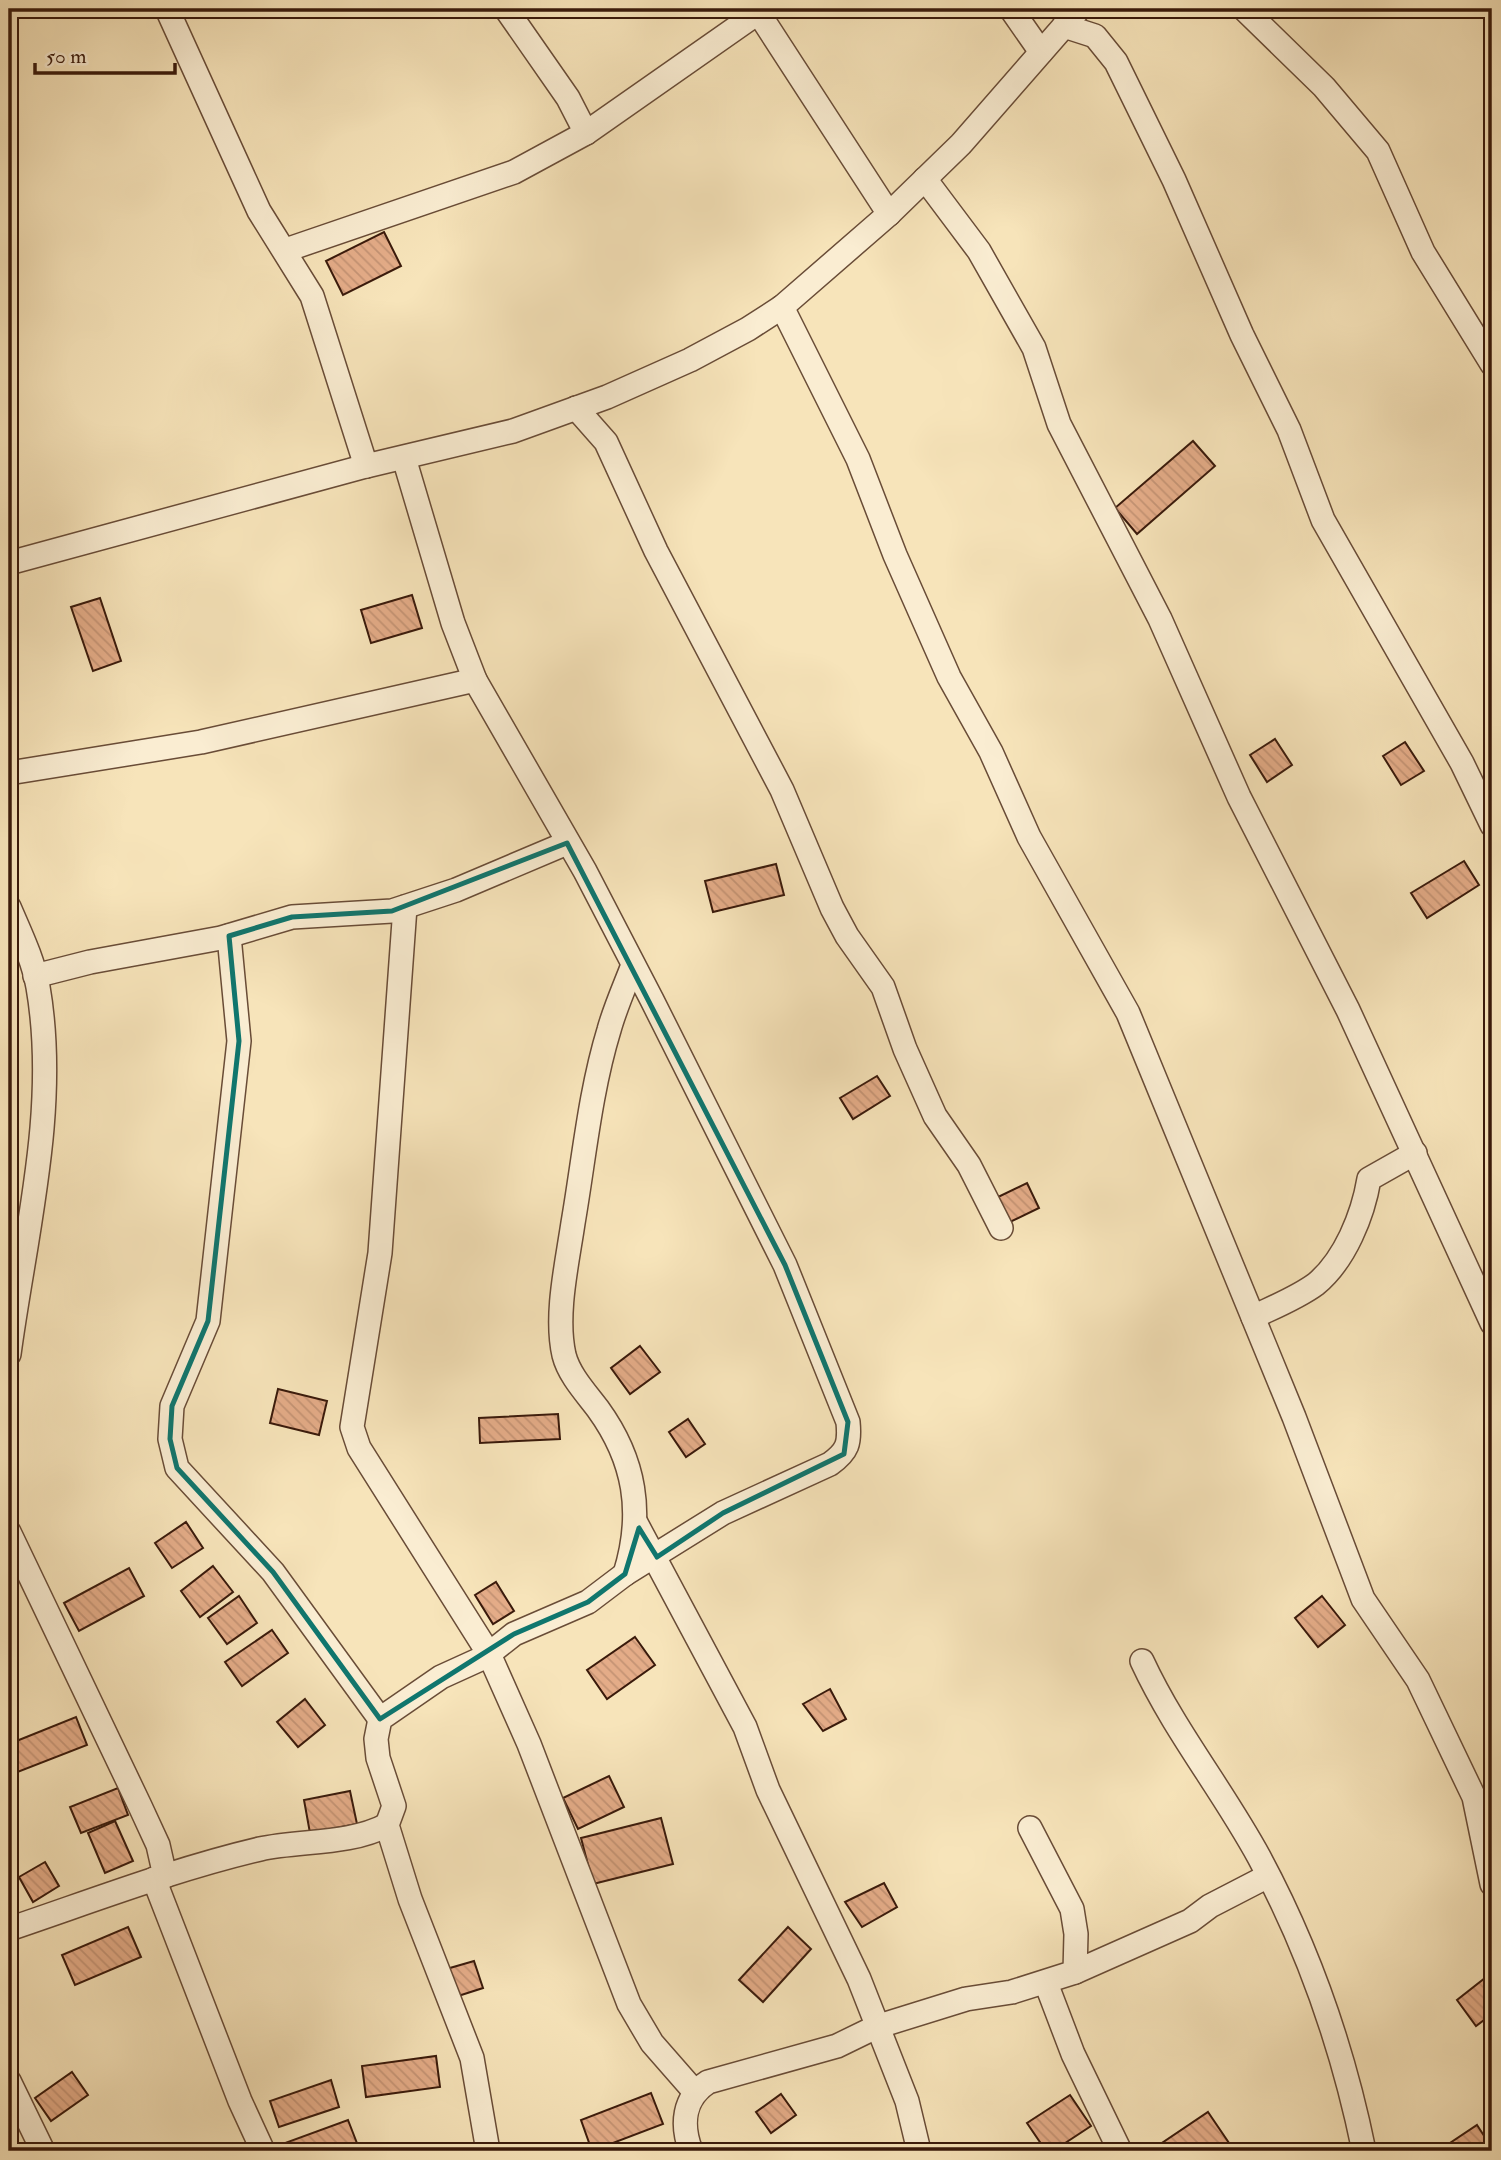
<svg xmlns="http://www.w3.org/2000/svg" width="1501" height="2160" viewBox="0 0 1501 2160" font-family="'IM FELL Double Pica',serif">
  <defs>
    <pattern id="building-back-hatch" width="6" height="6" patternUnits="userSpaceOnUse" patternTransform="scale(1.75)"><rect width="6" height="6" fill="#e4ac88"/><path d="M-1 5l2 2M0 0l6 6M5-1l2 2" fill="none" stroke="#c49374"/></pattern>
  </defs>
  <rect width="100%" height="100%" fill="#f7e4ba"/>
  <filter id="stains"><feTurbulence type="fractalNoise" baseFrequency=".00286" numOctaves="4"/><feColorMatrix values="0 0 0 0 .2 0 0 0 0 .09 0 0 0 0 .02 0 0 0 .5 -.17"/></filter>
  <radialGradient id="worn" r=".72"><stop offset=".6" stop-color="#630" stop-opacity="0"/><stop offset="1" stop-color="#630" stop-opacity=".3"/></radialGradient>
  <g fill="url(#building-back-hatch)" stroke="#3a1a0b" stroke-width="2">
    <path d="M384,232L401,266L343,295L326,261Z"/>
    <path d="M1193,441L1215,466L1137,534L1115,508Z"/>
    <path d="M412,595L422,628L371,643L361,610Z"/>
    <path d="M100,598L121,661L93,671L71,607Z"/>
    <path d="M1275,739L1292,765L1267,782L1250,755Z"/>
    <path d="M1405,742L1424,771L1401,785L1383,756Z"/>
    <path d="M1464,861L1479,885L1427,918L1411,893Z"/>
    <path d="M776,864L784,895L713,912L705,881Z"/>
    <path d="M877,1076L890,1096L853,1119L840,1098Z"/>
    <path d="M1027,1183L1039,1208L1010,1222L998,1197Z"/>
    <path d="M640,1346L660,1372L630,1394L611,1368Z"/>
    <path d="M278,1389L327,1401L319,1435L270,1423Z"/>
    <path d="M558,1414L560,1439L480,1443L479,1418Z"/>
    <path d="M688,1419L705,1444L686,1457L669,1432Z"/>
    <path d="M186,1522L203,1548L172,1568L155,1543Z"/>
    <path d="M213,1566L233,1592L200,1617L181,1591Z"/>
    <path d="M129,1568L144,1596L79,1631L64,1603Z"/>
    <path d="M496,1582L514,1611L493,1624L475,1595Z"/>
    <path d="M239,1596L257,1623L227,1644L208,1618Z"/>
    <path d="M1322,1596L1345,1625L1318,1647L1295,1618Z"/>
    <path d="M272,1630L288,1653L242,1686L225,1662Z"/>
    <path d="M635,1637L655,1665L607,1699L587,1670Z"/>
    <path d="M830,1689L846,1719L823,1731L803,1704Z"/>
    <path d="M305,1699L325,1725L298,1747L277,1722Z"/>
    <path d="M76,1717L87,1745L15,1773L9,1758V1744Z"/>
    <path d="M609,1776L624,1807L578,1829L563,1798Z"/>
    <path d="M118,1788L128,1815L81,1833L70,1807Z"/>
    <path d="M350,1791L357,1824L310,1833L304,1800Z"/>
    <path d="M661,1818L673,1864L593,1884L581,1838Z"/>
    <path d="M115,1821L133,1861L105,1873L88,1833Z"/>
    <path d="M45,1862L59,1886L33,1902L19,1877Z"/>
    <path d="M884,1883L897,1907L862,1927L845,1902Z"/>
    <path d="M128,1927L141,1957L75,1985L62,1955Z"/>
    <path d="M788,1927L811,1949L763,2002L739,1980Z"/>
    <path d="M474,1961L483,1988L452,1998L443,1970Z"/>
    <path d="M1485,1978L1492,1988V2014L1476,2026L1457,2000Z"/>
    <path d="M436,2056L440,2087L366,2097L362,2066Z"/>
    <path d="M72,2072L88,2095L51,2121L35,2098Z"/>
    <path d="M331,2080L339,2107L279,2127L270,2101Z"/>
    <path d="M651,2093L663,2124L592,2151L581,2120Z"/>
    <path d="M781,2094L796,2115L771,2133L756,2112Z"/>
    <path d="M1070,2095L1091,2126L1053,2151H1046L1027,2123Z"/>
    <path d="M1208,2112L1229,2143L1217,2151H1150Z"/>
    <path d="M348,2120L360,2151H288L285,2143Z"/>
    <path d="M1477,2125L1492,2148L1486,2151H1438Z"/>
  </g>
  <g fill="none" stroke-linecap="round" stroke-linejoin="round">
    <defs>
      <g id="minor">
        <path d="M167,9L259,211L312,296L366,466"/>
        <path d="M506,9L568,98L586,133"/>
        <path d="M756,9L889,214"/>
        <path d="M1011,9L1041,52"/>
        <path d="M1244,9L1324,87L1378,151L1423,252L1492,364"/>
        <path d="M1064,26L1095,36L1116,62L1174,180L1242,335L1289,430L1323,520L1462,763L1492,825"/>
        <path d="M925,179L979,251L1034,348L1059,424L1160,619L1239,797L1348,1010L1492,1323"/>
        <path d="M286,250L514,172L586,133L759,12"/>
        <path d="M782,307L858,459L895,555L949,677L991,752L1029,837L1128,1013L1294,1417L1363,1599L1418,1680L1474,1797L1492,1884"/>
        <path d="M576,408L606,442L656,551L782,790L832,908L847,936L883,987L905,1049L935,1116L969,1165L1001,1228"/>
        <path d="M404,458L453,623L475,680L585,871L652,1000L785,1265L848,1422C850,1443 848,1451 830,1464L723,1513L625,1574L588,1602L514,1634L485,1657L441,1677L380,1719L376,1739L378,1758L394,1806L387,1825L410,1899L472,2058L488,2151"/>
        <path d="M9,563L366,466L513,431L607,397L690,360L748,329L782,307L889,214L961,144L1079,9"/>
        <path d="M9,773L201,742L475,680"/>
        <path d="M9,907C20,933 33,959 38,987C59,1108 25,1235 9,1354"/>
        <path d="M405,907L380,1253L352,1427L359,1448L489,1654L529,1744L629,2004L652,2043L694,2091"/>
        <path d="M229,936L239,1041L208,1321L172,1406L170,1439L177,1468L273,1572L380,1719"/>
        <path d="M35,976L90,962L221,938L292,917L392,911L456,890L567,843"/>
        <path d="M1253,1317C1274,1307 1297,1298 1316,1284C1345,1260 1363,1215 1369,1179L1415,1153"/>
        <path d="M636,1523L745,1727L768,1790L859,1979L907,2101L919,2151"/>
        <path d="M9,1532L140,1806L158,1845L165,1876"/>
        <path d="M625,1574C644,1513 635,1460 598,1409C586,1393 569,1375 564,1355C555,1315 567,1264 573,1223C584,1159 590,1092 609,1030C615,1008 625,986 633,965"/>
        <path d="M1142,1661C1175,1732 1222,1789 1259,1857C1309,1950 1343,2048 1364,2151"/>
        <path d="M154,1879L240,2101L263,2151"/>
        <path d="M9,1929C92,1901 175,1869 260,1849C301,1840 349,1845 387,1825"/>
        <path d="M1075,1972L1190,1921L1210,1906L1268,1876"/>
        <path d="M1046,1983L1073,2054L1120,2151"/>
        <path d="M9,2081L43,2151"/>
        <path d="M691,2151C681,2125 683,2098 708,2082L837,2046L876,2027L966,1999L1012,1992L1075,1972L1076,1934L1072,1909L1030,1828"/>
      </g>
    </defs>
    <use href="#minor" stroke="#694c37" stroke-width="26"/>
    <use href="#minor" stroke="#faedd2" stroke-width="23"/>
  </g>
  <path fill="none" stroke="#0f766e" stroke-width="5" stroke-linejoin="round" d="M567,843L785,1265L848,1422L844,1454L723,1513L657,1557L639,1528L625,1574L588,1602L514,1634L380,1719L273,1572L177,1468L170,1439L172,1406L208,1321L239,1041L229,936L292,917L392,911Z"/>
  <rect width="1501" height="2160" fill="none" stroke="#f7e4ba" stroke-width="35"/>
  <rect x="10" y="10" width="1480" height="2139" fill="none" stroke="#3a1a0b" stroke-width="3.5"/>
  <rect x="18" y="18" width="1466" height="2125" fill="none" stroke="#3a1a0b" stroke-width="2"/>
  <path d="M35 63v10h140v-10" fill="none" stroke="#3a1a0b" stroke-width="3.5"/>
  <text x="46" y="63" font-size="21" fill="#3a1a0b" stroke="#faedd2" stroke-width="5" paint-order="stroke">50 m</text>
  <rect width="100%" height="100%" filter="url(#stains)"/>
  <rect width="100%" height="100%" fill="url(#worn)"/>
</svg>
